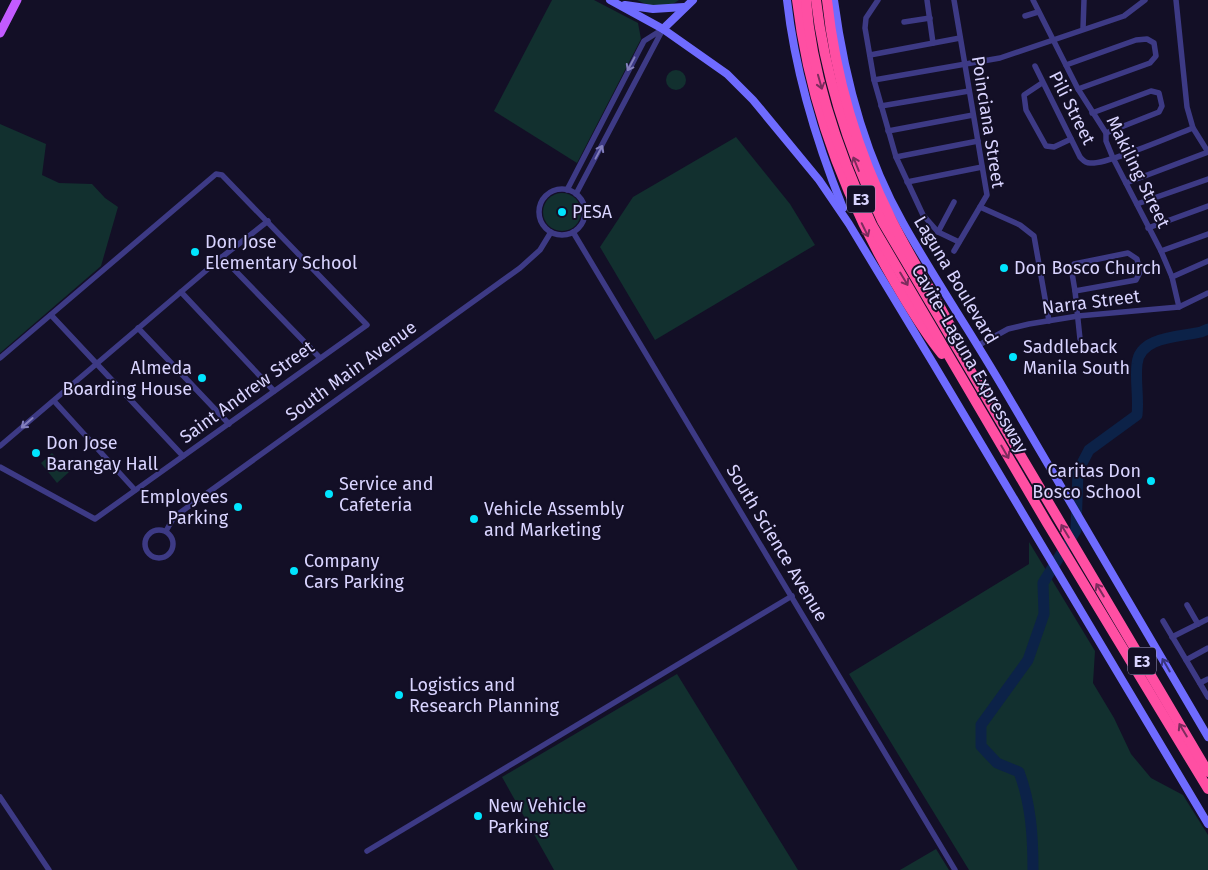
<svg xmlns="http://www.w3.org/2000/svg" width="1208" height="870" viewBox="0 0 1208 870" font-family="'Fira Sans',sans-serif">
  <rect width="100%" height="100%" fill="#130f26"/>
  <g fill="#12302f">
    <path d="M552,0H594L638,23L641,39L577,163L494,111Z"/>
    <path d="M637,0H679C666,10 650,7 637,0Z"/>
    <circle cx="676" cy="80" r="10"/>
    <path d="M0,124L46,144L42,175L59,183L92,184L105,198L118,207L101,266L0,353Z"/>
    <path d="M736,137L790,204L815,245L655,340L600,247L633,197Z"/>
    <circle cx="562" cy="212" r="19"/>
    <path d="M52,453L69,472L57,483L41,463Z"/>
    <path d="M1029,542L1095,651L1093,683L1114,718L1131,754L1151,778L1183,795L1208,835V870H969L849,674L1029,564Z"/>
    <path d="M677,674L798,870H554L502,777Z"/>
    <path d="M936,849L949,870H900Z"/>
  </g>
  <g fill="none" stroke-linecap="round" stroke-linejoin="round">
    <path stroke="#0c2248" stroke-width="11" d="M1033,870C1033,836 1031,804 1019,772L997,763L981,746V725L1028,660L1044,614L1043,583L1076,530L1078,471L1089,450L1137,415C1139,398 1135,381 1137,364C1139,336 1180,337 1201,332L1208,329"/>
    <g stroke="#3d3a85" stroke-width="5.5">
      <path d="M878,0L866,18L865,28L874,80L896,157L923,215L938,232L959,242"/>
      <path d="M927,0L933,43"/>
      <path d="M1033,0L1078,89L1106,133V141L1113,158L1161,251L1172,277L1179,307"/>
      <path d="M1176,0L1187,107L1193,128L1208,152"/>
      <path d="M1025,16L1038,12"/>
      <path d="M904,22L930,18"/>
      <path d="M1083,29L1084,0"/>
      <path d="M870,55L960,38"/>
      <path d="M1066,65L1136,40L1147,39L1154,43L1156,56L1150,63L1078,89"/>
      <path d="M1035,66L1080,157C1083,160 1085,163 1090,163C1106,165 1174,135 1193,128"/>
      <path d="M874,80L1000,58L1124,16L1145,0"/>
      <path d="M1042,83L1024,95L1026,110L1046,146L1054,147L1071,139"/>
      <path d="M881,106L969,91"/>
      <path d="M1092,113L1151,91L1159,93L1162,106L1159,112L1106,133"/>
      <path d="M888,131L973,115"/>
      <path d="M896,157L978,141"/>
      <path d="M907,182L982,167"/>
      <path d="M1126,183L1208,152"/>
      <circle cx="562" cy="212" r="23"/>
      <path d="M567,190L644,41L663,29"/>
      <path d="M576,194L663,29"/>
      <path d="M1137,204L1208,179"/>
      <path d="M980,207L1020,225L1034,236L1049,321"/>
      <path d="M1148,228L1208,206"/>
      <path d="M573,232L955,870"/>
      <path d="M938,232L954,202"/>
      <path d="M954,251L987,195L954,0"/>
      <path d="M1161,251L1208,234"/>
      <path d="M1128,253L1137,259L1140,272L1136,280L1075,291L1072,273L1074,264Z"/>
      <path d="M222,257L320,358"/>
      <path d="M1172,277L1208,261"/>
      <path d="M1075,291L1080,339"/>
      <path d="M181,292L274,391"/>
      <path d="M51,315L183,456"/>
      <path d="M138,328L229,424"/>
      <path d="M979,345L1008,329L1029,324L1078,316L1179,307L1208,293"/>
      <path d="M0,358L216,174L222,175L367,325L95,519L0,467"/>
      <path d="M54,401L135,490"/>
      <path d="M0,446L222,257L268,221"/>
      <circle cx="159" cy="544" r="14"/>
      <path d="M166,531L174,517L520,268L540,250L551,232"/>
      <path d="M1187,605L1198,624"/>
      <path d="M1163,621L1208,697"/>
      <path d="M1172,637L1208,619"/>
      <path d="M1186,660L1208,648"/>
      <path d="M1200,683L1208,679"/>
      <path d="M0,797L49,870"/>
      <path d="M367,851L792,596"/>
    </g>
    <g stroke="#6f6bff" stroke-width="8">
      <path d="M610,0L663,29L727,74L753,100L819,180L849,224L933,363L1208,824"/>
      <path d="M787,0C795,72 816,141 843,208"/>
      <path d="M834,0C844,75 865,156 903,223C935,280 972,334 1005,391C1073,506 1140,622 1208,737"/>
      <path d="M625,5L653,9L684,7"/>
      <path d="M663,29L693,0"/>
    </g>
    <path stroke="#c25bff" stroke-width="9" d="M0,33L17,0"/>
    <g stroke="#ff4fa3" stroke-width="10">
      <path d="M797,0C809,101 843,194 894,281C909,306 923,331 942,354"/>
      <path d="M806,0C812,78 839,154 872,225L1047,523L1208,789"/>
      <path d="M816,0C825,78 849,150 882,221L1208,772"/>
      <path d="M827,0C835,76 858,153 892,221C911,259 934,294 953,331"/>
    </g>
  </g>
  <defs><path id="oneway-shaft" d="M-6 0H5M1.5-3L5.5 0L1.5 3" fill="none" stroke-width="1.6" stroke-linecap="round" stroke-linejoin="round" transform="scale(1.25)"/></defs>
  <g stroke="#837fbc">
    <use href="#oneway-shaft" transform="translate(631 64) rotate(118)"/>
    <use href="#oneway-shaft" transform="translate(599 152) rotate(-62)"/>
    <use href="#oneway-shaft" transform="translate(27 423) rotate(139)"/>
  </g>
  <g stroke="#7d2c5e">
    <use href="#oneway-shaft" transform="translate(820 82) rotate(74)"/>
    <use href="#oneway-shaft" transform="translate(856 164) rotate(-112)"/>
    <use href="#oneway-shaft" transform="translate(865 230) rotate(64)"/>
    <use href="#oneway-shaft" transform="translate(904 279) rotate(59)"/>
    <use href="#oneway-shaft" transform="translate(1005 452) rotate(60)"/>
    <use href="#oneway-shaft" transform="translate(1065 531) rotate(-121)"/>
    <use href="#oneway-shaft" transform="translate(1100 590) rotate(-121)"/>
    <use href="#oneway-shaft" transform="translate(1183 730) rotate(-121)"/>
  </g>
  <use stroke="#38347d" href="#oneway-shaft" transform="translate(1166 665) rotate(-120)"/>
  <g fill="#00e5ff" stroke="#130f26" stroke-width="2">
    <circle cx="562" cy="212" r="5"/>
    <circle cx="195" cy="252" r="5"/>
    <circle cx="1004" cy="268" r="5"/>
    <circle cx="1013" cy="357" r="5"/>
    <circle cx="202" cy="378" r="5"/>
    <circle cx="36" cy="453" r="5"/>
    <circle cx="1151" cy="481" r="5"/>
    <circle cx="329" cy="494" r="5"/>
    <circle cx="238" cy="507" r="5"/>
    <circle cx="474" cy="519" r="5"/>
    <circle cx="294" cy="571" r="5"/>
    <circle cx="399" cy="695" r="5"/>
    <circle cx="478" cy="816" r="5"/>
  </g>
  <g text-anchor="middle" dominant-baseline="central" stroke-width="4" stroke-linejoin="round" paint-order="stroke">
    <g fill="#130f26" stroke="#9e99be" stroke-width="1">
      <rect x="847" y="185.5" width="28" height="27" rx="4"/>
      <rect x="1128" y="647.5" width="28" height="27" rx="4"/>
    </g>
    <g font-size="16" font-weight="bold" fill="#d9d4ff">
      <text x="861" y="199">E3</text>
      <text x="1142" y="661">E3</text>
    </g>
    <g font-size="18" fill="#d9d4ff" stroke="#130f26">
      <text transform="translate(1072 108) rotate(63)">Pili Street</text>
      <text transform="translate(988 122) rotate(81)">Poinciana Street</text>
      <text transform="translate(1138 172) rotate(64)">Makiling Street</text>
      <text transform="translate(956 280) rotate(59)">Laguna Boulevard</text>
      <text transform="translate(1091 302) rotate(-7)">Narra Street</text>
      <text transform="translate(970 359) rotate(60)">Cavite–Laguna Expressway</text>
      <text transform="translate(351 371) rotate(-36)">South Main Avenue</text>
      <text transform="translate(247 392) rotate(-36)">Saint Andrew Street</text>
      <text transform="translate(777 543) rotate(59)">South Science Avenue</text>
    </g>
    <g font-size="18" fill="#d9d4ff" stroke="#130f26" text-anchor="start">
      <text x="572" y="212">PESA</text>
      <text x="205" y="242">Don Jose<tspan x="205" dy="21">Elementary School</tspan></text>
      <text x="1014" y="268">Don Bosco Church</text>
      <text x="1023" y="347">Saddleback<tspan x="1023" dy="21">Manila South</tspan></text>
      <text x="192" y="368" text-anchor="end">Almeda<tspan x="192" dy="21">Boarding House</tspan></text>
      <text x="46" y="443">Don Jose<tspan x="46" dy="21">Barangay Hall</tspan></text>
      <text x="1141" y="471" text-anchor="end">Caritas Don<tspan x="1141" dy="21">Bosco School</tspan></text>
      <text x="339" y="484">Service and<tspan x="339" dy="21">Cafeteria</tspan></text>
      <text x="228" y="497" text-anchor="end">Employees<tspan x="228" dy="21">Parking</tspan></text>
      <text x="484" y="509">Vehicle Assembly<tspan x="484" dy="21">and Marketing</tspan></text>
      <text x="304" y="561">Company<tspan x="304" dy="21">Cars Parking</tspan></text>
      <text x="409" y="685">Logistics and<tspan x="409" dy="21">Research Planning</tspan></text>
      <text x="488" y="806">New Vehicle<tspan x="488" dy="21">Parking</tspan></text>
    </g>
  </g>
</svg>
